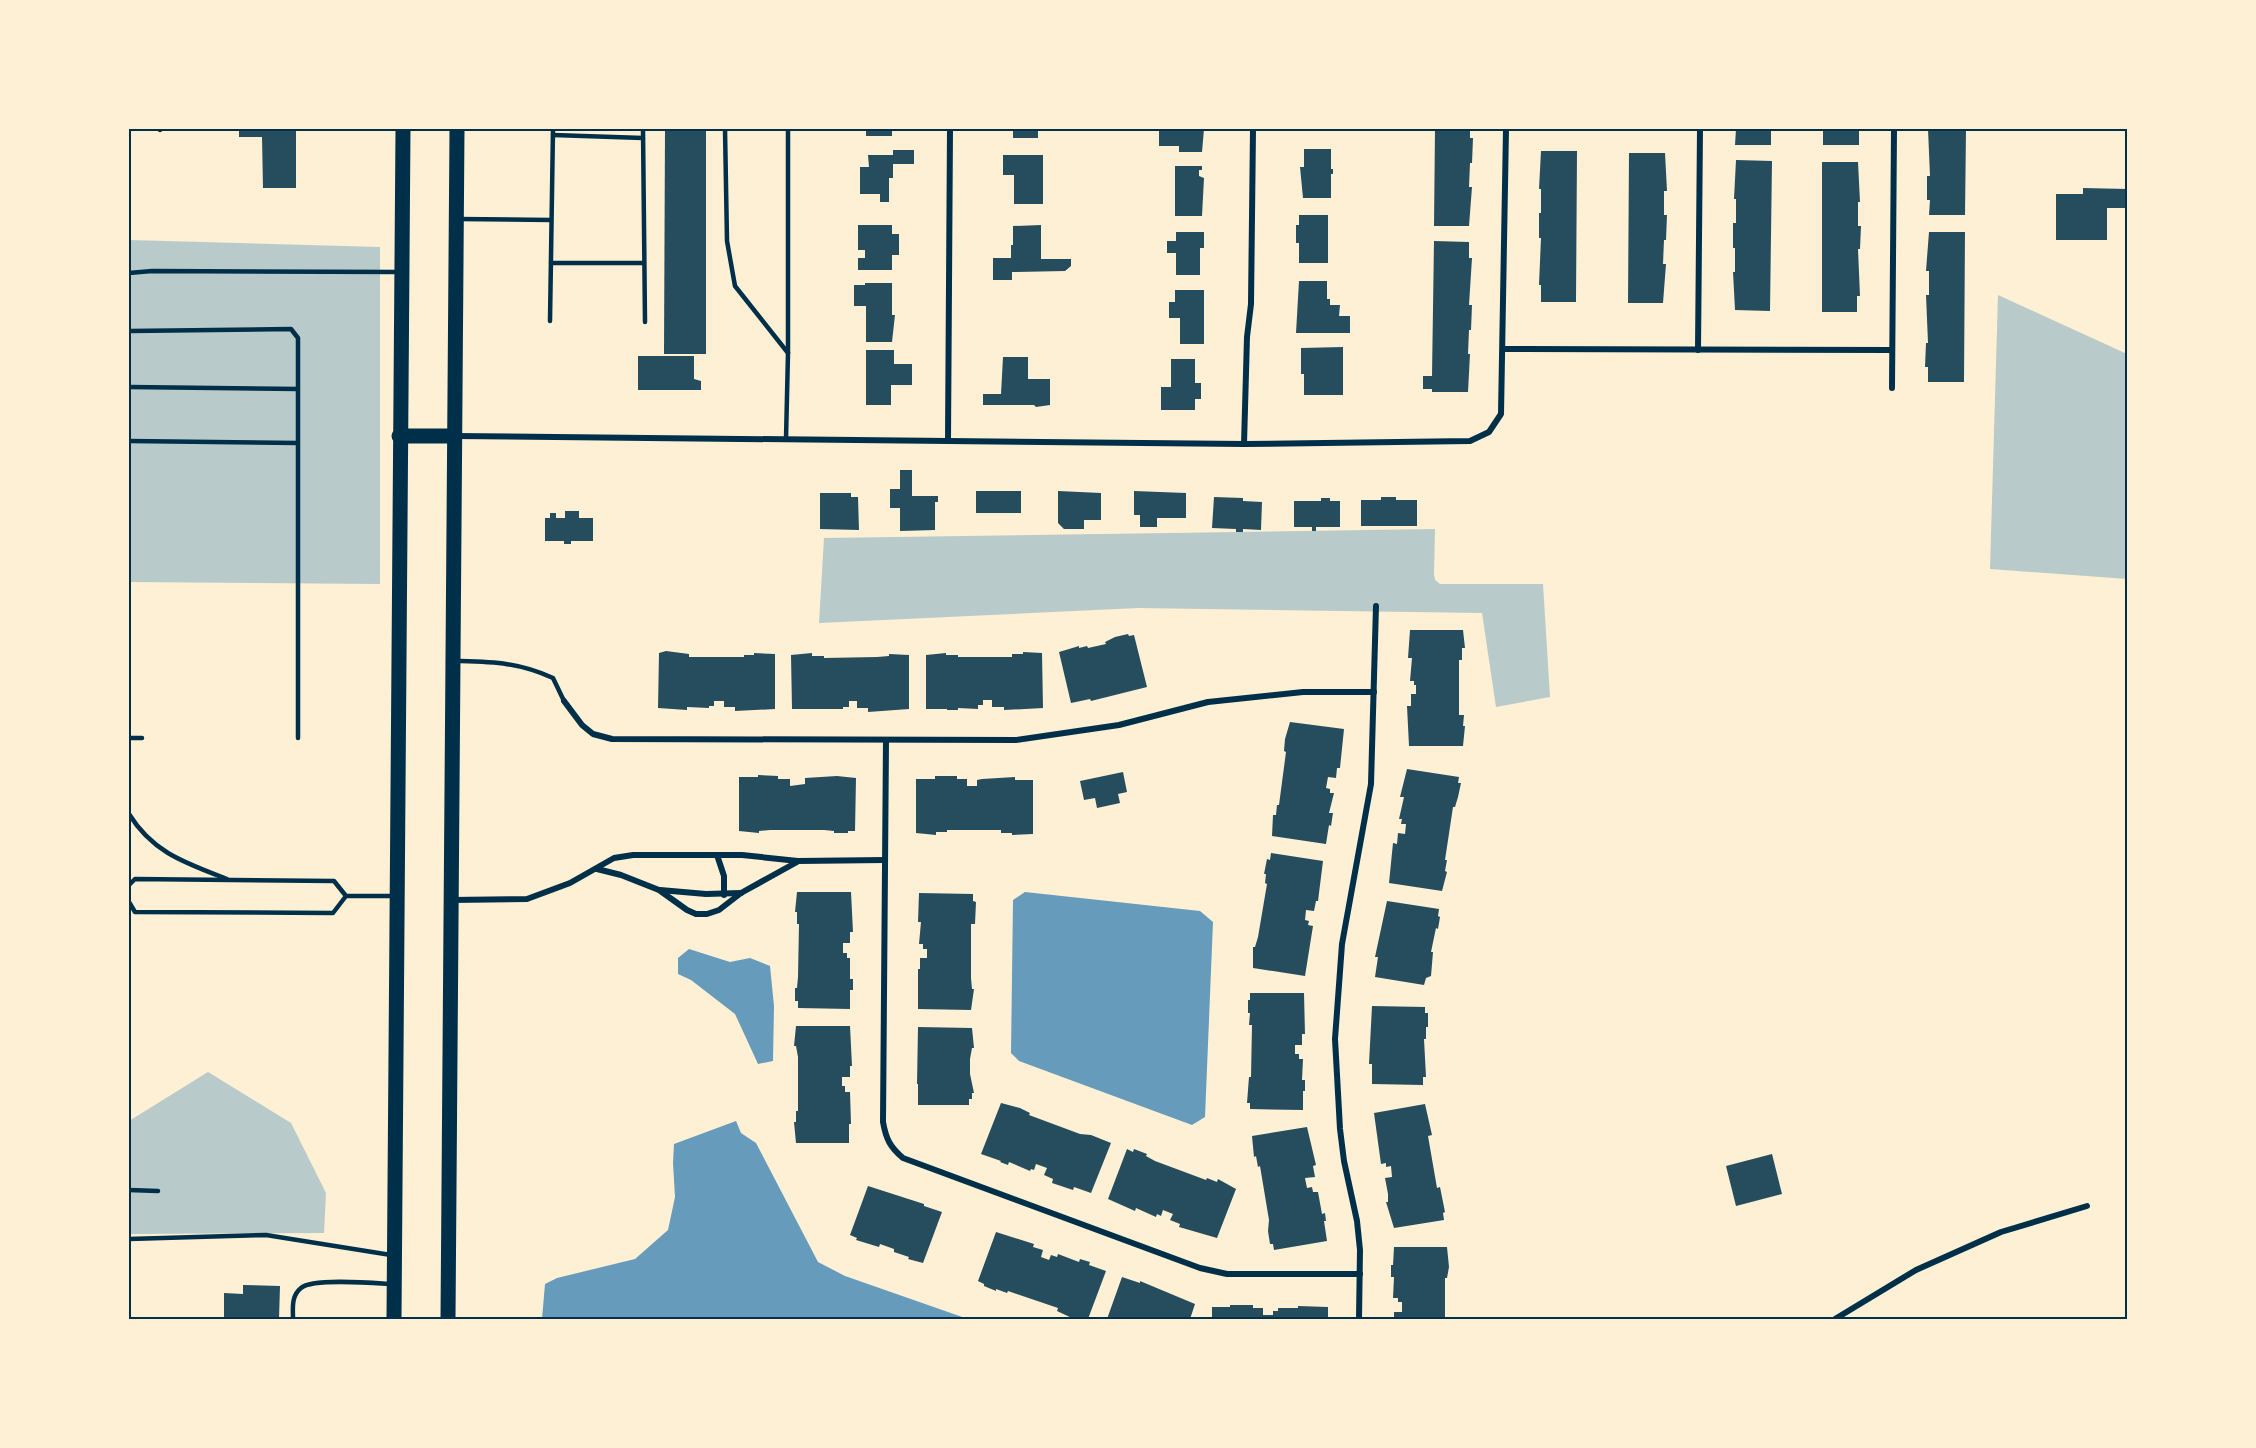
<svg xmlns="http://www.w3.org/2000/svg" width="2256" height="1448" viewBox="0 0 2256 1448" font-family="'Asap Condensed',sans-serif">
  <rect width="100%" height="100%" fill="#fdf0d5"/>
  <g fill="#b9caca">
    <path d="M129,240L380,247V584L129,582Z"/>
    <path d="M1998,295L2127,354V579L1990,569Z"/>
    <path d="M1435,529L1434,574L1435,580L1440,584H1543L1550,697L1496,707L1482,613L1138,608L819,623L824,538Z"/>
    <path d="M208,1072L291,1123L326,1193L324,1233L129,1234V1121Z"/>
  </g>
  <g fill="#669bbc">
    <path d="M1025,892L1200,911L1213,922L1205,1117L1192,1125L1019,1061L1011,1053L1013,900Z"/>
    <path d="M689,949L730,962L750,958L770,966L774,1006L773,1061L758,1064L735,1014L691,980L678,974V958Z"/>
    <path d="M736,1121L741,1133L756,1143L818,1262L845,1276L968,1319H542L545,1284L557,1278L635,1259L668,1230L675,1197L673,1163L674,1144Z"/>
  </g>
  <g fill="#264d5e">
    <path d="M239,129H296V188H263L262,137H239Z"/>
    <path d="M665,129H706V354H664Z"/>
    <rect x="866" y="129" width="26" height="7"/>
    <rect x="1013" y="129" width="25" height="9"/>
    <path d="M1159,129H1204L1202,152H1179V146H1159Z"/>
    <path d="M1435,129H1470V138H1473L1472,163H1470L1469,187H1472L1469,226H1434Z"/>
    <path d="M1736,129H1771V145H1735Z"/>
    <rect x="1823" y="129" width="36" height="16"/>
    <path d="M1928,129H1966L1965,215H1929L1930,200H1927V176H1930Z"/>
    <path d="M1304,149H1331V169H1333V174H1331V198H1303L1300,167H1304Z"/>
    <path d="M893,150H914V164H893V178H889V202H880V194H860V167H869L868,155H893Z"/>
    <path d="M1541,151H1577L1576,302H1541V285H1539L1541,238H1539V213H1541V189H1539Z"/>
    <path d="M1629,153H1665L1667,191H1664V215H1667L1666,240H1664L1663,264H1666L1663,303H1628Z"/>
    <path d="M1003,155H1043V204H1014V175H1003Z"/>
    <path d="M1736,160L1772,161L1770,311L1735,310L1733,272H1735V248H1733V223H1736V199H1734Z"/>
    <path d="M1822,162H1858L1860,202H1858V226H1861L1860,249H1858L1860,296H1857V312H1822Z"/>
    <path d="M1175,166H1202V170H1199V176L1204,178L1202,216H1175Z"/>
    <path d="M2083,188L2127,189V208H2107V240H2056V194H2083Z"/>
    <path d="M1299,215H1328V263H1299V243H1296V225H1299Z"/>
    <path d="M858,225H892V234H899V255H892V270H858V258H865V250H858Z"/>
    <path d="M1041,225V259H1071V266L1065,271L1012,272V280H993V258H1011V245H1013V226Z"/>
    <path d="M1176,232H1204V248H1200V275H1176V253H1167V241H1176Z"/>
    <path d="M1929,232H1965L1964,382H1928V367H1925L1926,343H1928L1926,295H1929V271H1926Z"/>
    <path d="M1434,241L1469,242V258H1472L1469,305H1472L1471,330H1469L1468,354H1470L1468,392H1432V389H1423V376H1432Z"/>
    <path d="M1299,281H1327V299H1330V305H1340L1339,316H1350V333H1296Z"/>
    <path d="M865,283H892V315H895L892,342H866V306H854V285H865Z"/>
    <path d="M1175,290H1204V344H1180V318H1169V302H1175Z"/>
    <path d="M1343,347V395H1304V374H1301V348Z"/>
    <path d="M866,350H894V364H912V385H891V405H866Z"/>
    <path d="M638,356H694V379L701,381V390H638Z"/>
    <path d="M1003,357H1028V379H1050V405L1036,407L1034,405H983V394H1001Z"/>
    <path d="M1171,359H1195V383H1201V399H1195V410H1161V387H1171Z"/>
    <path d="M900,470H912V496H938V502H935V530L900,531V508H890V489H900Z"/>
    <rect x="976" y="491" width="45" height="22"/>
    <path d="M1058,491L1101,493V520H1084V529H1064L1058,523Z"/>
    <path d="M1134,491L1186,493V518H1157V527H1140V515H1134Z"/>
    <path d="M820,493H851V497H858L859,530L820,529Z"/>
    <path d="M1214,497L1243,498V501L1262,502L1261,530L1243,529V532H1236V529L1212,528Z"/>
    <path d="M1381,497H1396V500H1417V526H1361V500H1381Z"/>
    <path d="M1321,498H1330V501H1340V527H1316V531H1312V527H1294V501H1321Z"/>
    <path d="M565,511H579V518H593V541H571V544H564V541H545V518H550V513H556V518H565Z"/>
    <path d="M1410,630H1463L1465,648H1462V660H1459V715H1464L1463,726H1465L1463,746H1409L1407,706H1411V694H1416V685H1414V681H1410L1412,658H1408Z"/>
    <path d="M1128,634L1129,636L1134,635L1147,687L1091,701L1090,699L1071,703L1059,652L1079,646V648L1087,646L1088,648L1106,644L1105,642L1115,637Z"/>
    <path d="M666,651L689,654V657H744V655H754V653L775,654V709L735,711V707H724V701H714V706H709V708L687,707V710L658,708L659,653Z"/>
    <path d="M1023,652L1042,653L1043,708L1004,710V707H992V700H983V705H978V709L958,708V710H947V709H926V655L946,653V655H958V657H1012V654H1023Z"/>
    <path d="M812,653V656H824V658L877,657L889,656V654L909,655V709L868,712V708H857V701H849V707H843V709H792L791,655Z"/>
    <path d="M1290,722L1344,729L1340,768H1337L1336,778L1328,777L1326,788L1330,789V793H1334L1329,813H1333L1331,826L1329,825L1326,844L1272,836L1273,815H1276L1277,805H1279L1286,752L1284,751L1285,739Z"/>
    <path d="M1407,769L1459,777L1458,783H1461L1458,797L1455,807H1453L1445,860H1447L1445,871L1447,872L1442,891L1389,883L1393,843L1397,844L1398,833L1405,834L1406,824H1401L1402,819H1399L1404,797H1400Z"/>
    <path d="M1123,772L1127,792L1118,794L1120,803L1097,808L1095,798L1084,800L1080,781Z"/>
    <path d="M758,775L778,776V779H790V786L805,784V778L837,776L856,778L855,831H848V833H834V831L824,830H770L759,831V833L739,831V777H758Z"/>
    <path d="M935,776H957V779H967V786H977V780L982,779L1015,777V780H1033V834L1012,835V833H1001V830H947V832H936V835L916,833V779H935Z"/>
    <path d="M1271,853L1323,861L1318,901H1316L1314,911L1306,910L1305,920L1309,921L1308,925L1313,926L1305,976L1253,968V947H1255L1258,937L1267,884L1265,883L1266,874H1264L1267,859L1270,860Z"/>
    <path d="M797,892H851L853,932H850V943H843V953H847V958H850V979H853V990H850V1009L798,1008V1001H795V988H797L798,977L799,924H797V912H795Z"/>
    <path d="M919,893L973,894V901L976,902L975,924H971V978L972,989H974L971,1010L918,1009V969H920V958H927V949H923V944H919L921,922H918Z"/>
    <path d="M1387,901L1439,909L1438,916L1440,917L1438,929L1436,928L1431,952H1433L1431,976L1426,978L1424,985L1375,977L1378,957H1375Z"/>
    <path d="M1250,993H1304L1305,1034H1302V1045H1295V1054H1299V1059H1303L1302,1080H1305V1091H1303V1110L1250,1109V1103H1247L1249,1077H1251L1252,1025H1249L1250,1013H1248V1000H1250Z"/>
    <path d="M1372,1006L1425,1007V1013H1428V1027H1426V1039H1424L1426,1077H1423V1085L1372,1084V1064H1369Z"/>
    <path d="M796,1026H850L852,1066H850V1077H842V1086H845V1092H850L851,1124H849V1143H796L794,1122H796V1111H798V1057L796,1046H794Z"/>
    <path d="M918,1027L972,1028L974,1048H972L970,1059V1074L974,1093H972V1099H969V1105H918V1084H917Z"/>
    <path d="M1001,1103L1020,1108L1030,1113L1029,1115L1080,1134L1091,1135L1111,1143L1091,1193L1074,1187L1073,1190L1052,1183L1053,1179L1044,1175L1047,1168L1036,1164L1034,1170L1031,1169L1030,1171L1009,1162L1008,1165L1000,1162L1001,1161L981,1154Z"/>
    <path d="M1425,1104L1432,1135L1428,1136L1437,1188L1440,1187L1445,1212L1443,1213L1444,1220L1394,1228L1386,1202H1388V1194L1385,1178L1392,1177L1391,1166L1386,1167V1163L1381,1164L1374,1113Z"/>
    <path d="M1307,1127L1316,1165L1313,1166L1315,1177L1305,1178L1307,1188L1312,1187L1313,1192H1318L1322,1214L1325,1213L1326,1221H1324L1327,1241L1274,1250L1273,1244H1270L1268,1231L1269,1220L1260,1166L1258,1167L1256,1156L1254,1157L1252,1136Z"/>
    <path d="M1127,1149L1133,1152L1134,1149L1147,1154L1146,1156L1155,1161L1206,1180L1207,1178L1217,1182L1218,1179L1236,1189L1217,1238L1179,1227L1180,1224L1170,1220L1173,1214L1163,1210L1161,1216L1157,1214L1156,1217L1136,1208L1135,1211L1108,1199Z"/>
    <path d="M1772,1154L1782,1194L1736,1206L1726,1166Z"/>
    <path d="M868,1186L924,1204V1206L942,1212L923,1263L908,1259L909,1257L894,1252V1249L880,1244L879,1247L856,1240L857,1238L850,1235Z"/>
    <path d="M996,1232L1034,1244L1033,1247L1043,1250L1041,1257L1049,1260L1051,1255L1057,1257L1058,1254L1079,1262L1080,1259L1090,1262L1089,1265L1106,1271L1088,1319H1074L1057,1311L1058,1308L1008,1291L1007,1293L996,1289V1291L984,1286V1284L978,1281Z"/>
    <path d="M1394,1247H1447L1449,1267L1447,1278H1445V1319H1394V1312H1402V1302H1398V1298H1393L1394,1277H1391V1265H1393Z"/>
    <path d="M1122,1277L1140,1283V1281L1195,1304L1190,1319H1107Z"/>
    <path d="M243,1285L280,1286L279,1319H224V1293L243,1294Z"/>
    <path d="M1230,1305H1253V1308H1263V1315H1273V1311H1278V1308H1298V1306L1328,1307V1319H1212V1307H1230Z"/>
  </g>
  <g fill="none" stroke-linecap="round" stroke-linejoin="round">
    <g stroke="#003049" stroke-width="4.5">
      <path d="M643,129L645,322"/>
      <path d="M725,129L727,241L735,286L788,353"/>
      <path d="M160,130V129"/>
      <path d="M553,135L643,138"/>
      <path d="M458,219L551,220"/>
      <path d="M551,263H644"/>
      <path d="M129,273L152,271L398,272"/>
      <path d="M550,321L553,129"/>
      <path d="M129,331L291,329L298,338V738"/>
      <path d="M129,387L298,389"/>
      <path d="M786,439L788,353V129"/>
      <path d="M129,441L298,443"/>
      <path d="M456,661C493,662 518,662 553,678L564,701"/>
      <path d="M129,738H142"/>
      <path d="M129,814C153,853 186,863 227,879"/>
      <path d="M129,885L135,879L334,881L346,896L333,913L135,912L129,902"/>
      <path d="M346,896H394"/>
      <path d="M129,1190L158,1191"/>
      <path d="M129,1239L266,1235L391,1255"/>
      <path d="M293,1319C293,1308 291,1296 301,1288C312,1278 374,1283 391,1284"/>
    </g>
    <g stroke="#003049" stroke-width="6">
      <path d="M1503,349L1892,350"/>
      <path d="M1698,350L1700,129"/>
      <path d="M1892,388L1894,129"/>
      <path d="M455,436L1244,444L1470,441L1489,432L1501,414L1506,129"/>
      <path d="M948,440L950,129"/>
      <path d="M1244,444L1247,337L1251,304L1253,129"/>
      <path d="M564,701L582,725L593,734L612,739L1016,740L1119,725L1208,702L1303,692H1374"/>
      <path d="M886,740L883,1122C886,1139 890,1147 903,1158L1200,1268L1227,1274H1360"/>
      <path d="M717,855L724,876V895"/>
      <path d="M597,869L621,875L659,890L687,910L696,914H707L719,910L741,893L797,862"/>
      <path d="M660,890L706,894L741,893"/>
      <path d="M451,900L527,899L570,883L614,858L633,855H742L798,861L885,860"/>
      <path d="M1359,1319L1360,1250L1357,1221L1344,1161L1340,1129L1335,1039L1342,944L1371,784L1376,606"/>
      <path d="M1835,1319L1916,1270L2001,1232L2087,1206"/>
    </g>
    <g stroke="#003049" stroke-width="15">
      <path d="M399,436H454"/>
      <path d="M394,1319L403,129"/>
      <path d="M448,1319L457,129"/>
    </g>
  </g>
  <rect width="2256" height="1448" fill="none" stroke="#fdf0d5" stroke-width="261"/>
  <rect x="130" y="130" width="1996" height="1188" fill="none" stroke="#003049" stroke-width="2"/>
</svg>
